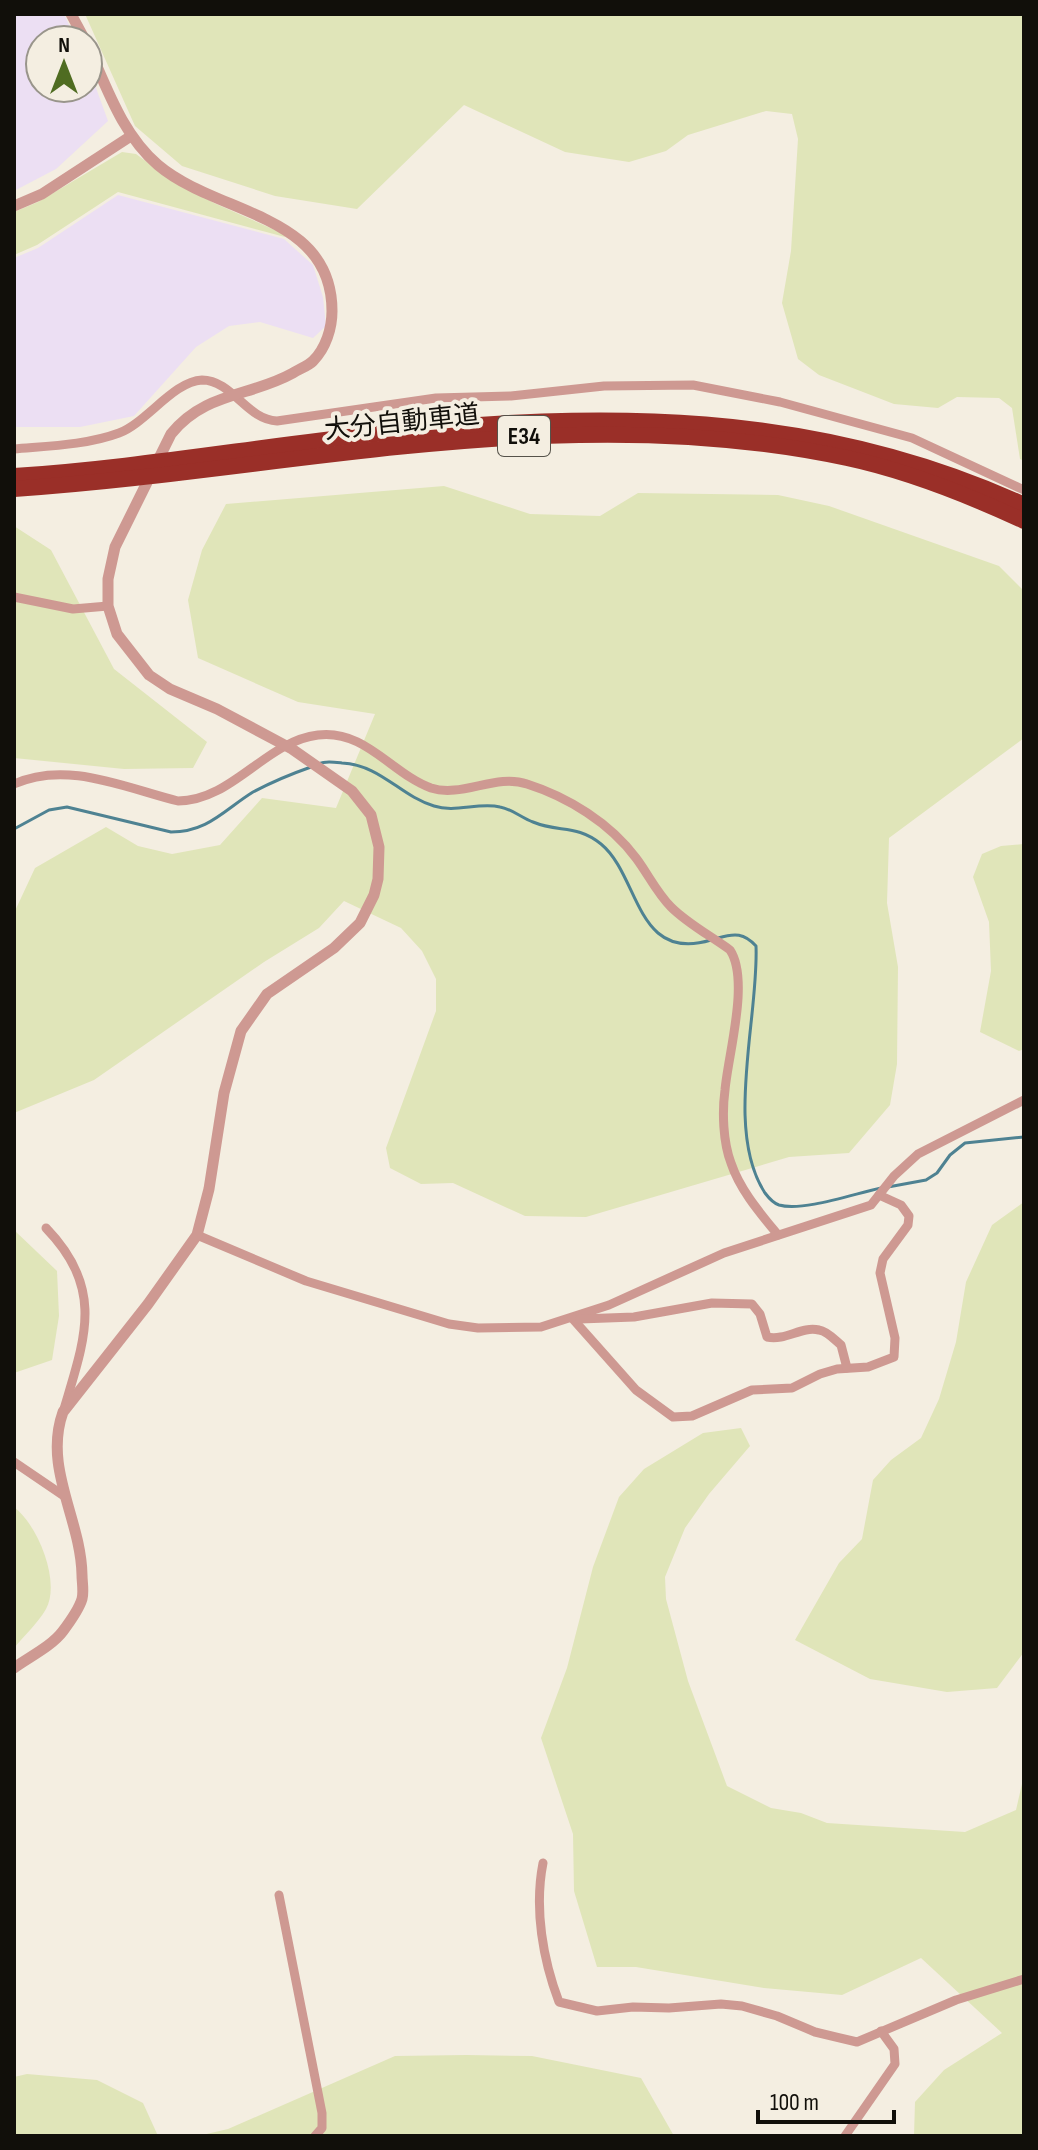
<svg xmlns="http://www.w3.org/2000/svg" width="1038" height="2150" viewBox="0 0 1038 2150" font-family="'Sofia Sans Condensed','Noto Sans JP',sans-serif">
  <rect width="100%" height="100%" fill="#f4eee1"/>
  <g fill="#ecdff3">
    <path d="M14,14H64L76,40H40V88H88V66L108,121L56,169L14,191Z"/>
    <path d="M118,195L284,239L313,265L323,297L326,326L313,338L260,322L229,326L196,347L134,416L80,427H14V258L38,248Z"/>
  </g>
  <g fill="#e0e5b9">
    <path d="M85,14H1024V461L1020,459L1012,408L999,398L957,397L938,408L894,404L819,375L798,359L782,303L791,251L798,139L792,114L766,111L688,135L666,151L629,162L565,152L464,105L357,209L275,196L182,166L135,126Z"/>
    <path d="M122,152L136,154L162,173L214,203L284,234L285,237L118,192L37,245L14,255V212L38,202Z"/>
    <path d="M444,486L530,514L600,516L638,493L778,495L829,506L999,566L1024,591V738L889,838L887,903L898,967L897,1064L890,1105L849,1153L789,1157L586,1217L525,1216L453,1183L421,1184L390,1168L386,1148L436,1011V979L422,951L401,928L344,901L319,928L264,962L94,1080L14,1113V913L35,868L106,827L138,846L172,854L220,845L262,798L336,808L375,714L298,702L198,658L188,600L202,550L226,504Z"/>
    <path d="M14,526L51,550L114,669L207,742L193,768L124,769L14,758Z"/>
    <path d="M1024,844V1049L1019,1051L980,1032L991,971L989,922L973,877L982,854L1001,846Z"/>
    <path d="M1024,1202V1652L997,1688L947,1692L870,1679L795,1640L839,1563L862,1539L873,1480L891,1460L921,1438L939,1399L956,1342L966,1282L992,1225Z"/>
    <path d="M14,1230L57,1271L59,1316L52,1360L14,1373Z"/>
    <path d="M741,1428L750,1446L709,1494L685,1528L665,1577L666,1599L688,1681L727,1786L771,1808L801,1813L827,1823L965,1832L1016,1810L1024,1775V2136H914L915,2102L944,2070L1002,2033L921,1958L842,1995L764,1988L636,1967H597L574,1891L573,1834L541,1738L567,1668L593,1567L619,1497L644,1469L703,1433Z"/>
    <path d="M14,1507C38,1525 61,1582 46,1609C38,1623 24,1636 14,1648Z"/>
    <path d="M466,2055L532,2056L641,2078L674,2136H198L228,2129L395,2056Z"/>
    <path d="M27,2074L97,2080L143,2103L158,2136H14V2077Z"/>
  </g>
  <g fill="none" stroke-linecap="round" stroke-linejoin="round">
    <g stroke="#4e8292" stroke-width="3">
      <path d="M318,764C326,761 333,762 342,763C381,765 400,796 434,806C455,813 479,802 500,807C512,809 522,818 533,822C559,833 576,824 601,844C640,876 635,963 711,940"/>
      <path d="M14,829L49,810L67,807L171,832C208,832 224,810 253,792C272,782 291,774 311,767"/>
      <path d="M718,938C735,933 744,933 756,946C759,1017 724,1130 765,1193C768,1197 773,1203 779,1205C803,1212 856,1193 881,1188"/>
      <path d="M888,1187L926,1180L937,1173L950,1155L965,1143L1024,1137"/>
    </g>
    <g stroke="#ce9992" stroke-width="9">
      <path d="M14,449C47,446 87,445 119,433C146,423 174,381 202,380C232,380 247,420 277,421L436,398L511,396L604,386L693,385L780,402L912,438L1024,490"/>
      <path d="M14,597L73,609L108,606"/>
      <path d="M14,784C67,760 125,788 178,801C232,801 266,741 318,735C365,729 392,774 431,788C462,798 496,773 527,784C568,797 610,823 636,858C648,874 657,893 671,907C688,924 711,936 730,950C750,980 728,1055 725,1090C722,1112 723,1142 731,1163C740,1190 760,1213 778,1235"/>
      <path d="M46,1228C105,1289 85,1338 64,1409"/>
      <path d="M197,1235L306,1281L449,1324L478,1328L541,1327L609,1305L724,1253L871,1205L894,1176L918,1154L1024,1100"/>
      <path d="M572,1318L636,1390L673,1417L692,1416L752,1390L792,1388L820,1374L837,1369L868,1367L894,1357L895,1338L880,1273L883,1259L908,1225L909,1216L901,1205L879,1195"/>
      <path d="M580,1319L634,1317L712,1303L752,1304L760,1314L767,1337C786,1341 801,1326 819,1330C827,1331 835,1340 841,1345L847,1368"/>
      <path d="M14,1462L64,1496"/>
      <path d="M543,1863C534,1909 543,1960 559,2002L597,2011L633,2007L669,2008L721,2004L742,2006L777,2016L815,2032L857,2042L956,2000L1024,1979"/>
      <path d="M279,1895L322,2113V2128L315,2136"/>
      <path d="M845,2136L895,2064L894,2049L881,2031"/>
    </g>
    <g stroke="#ce9992" stroke-width="11">
      <path d="M71,14L85,40"/>
      <path d="M14,206L42,194L131,136"/>
      <path d="M14,1668C29,1657 52,1646 63,1631C69,1623 79,1609 82,1599C84,1592 82,1582 82,1575C81,1519 43,1468 63,1412L148,1304L197,1235L209,1189L224,1093L241,1031L267,994L334,948L360,923L374,895L378,879L379,847L371,815L352,791L292,749L217,709L170,689L149,675L117,634L108,606V579L115,547L171,434C205,392 250,397 293,373C299,369 308,366 313,361C326,348 332,328 332,311C332,213 217,215 158,165C122,134 107,88 88,46"/>
    </g>
    <g stroke="#9a2f28" stroke-width="16">
      <path d="M14,476C136,468 254,447 376,434C600,410 815,409 1024,505"/>
      <path d="M14,489C293,470 567,398 847,458C908,471 968,495 1024,521"/>
    </g>
  </g>
  <g text-anchor="middle" dominant-baseline="central" stroke-width="8" stroke-linejoin="round" paint-order="stroke">
    <rect fill="#f4eee1" stroke="#55524a" stroke-width="2" x="498" y="416" width="52" height="40" rx="6"/>
    <g font-size="24" font-weight="bold" fill="#110f0a">
      <text x="524" y="436">E34</text>
    </g>
    <g font-size="26" fill="#110f0a" stroke="#f4eee1">
      <text transform="translate(402 423) rotate(-6)">大分自動車道</text>
    </g>
  </g>
  <rect width="1038" height="2150" fill="none" stroke="#110f0a" stroke-width="32"/>
  <g transform="translate(64 64)"><circle r="38" fill="#f4eee1" stroke="#99958b" stroke-width="2"/>
  <path d="M0-6L14 30L0 20L-14 30Z" fill="#4f6c21"/>
  <text y="-12" font-size="22" font-weight="bold" text-anchor="middle" fill="#110f0a">N</text>
  </g>
  <path d="M758 2110v12h136v-12" fill="none" stroke="#110f0a" stroke-width="4"/>
  <text x="770" y="2110" font-size="24" fill="#110f0a" stroke="#f4eee1" stroke-width="6" paint-order="stroke">100 m</text>
</svg>
